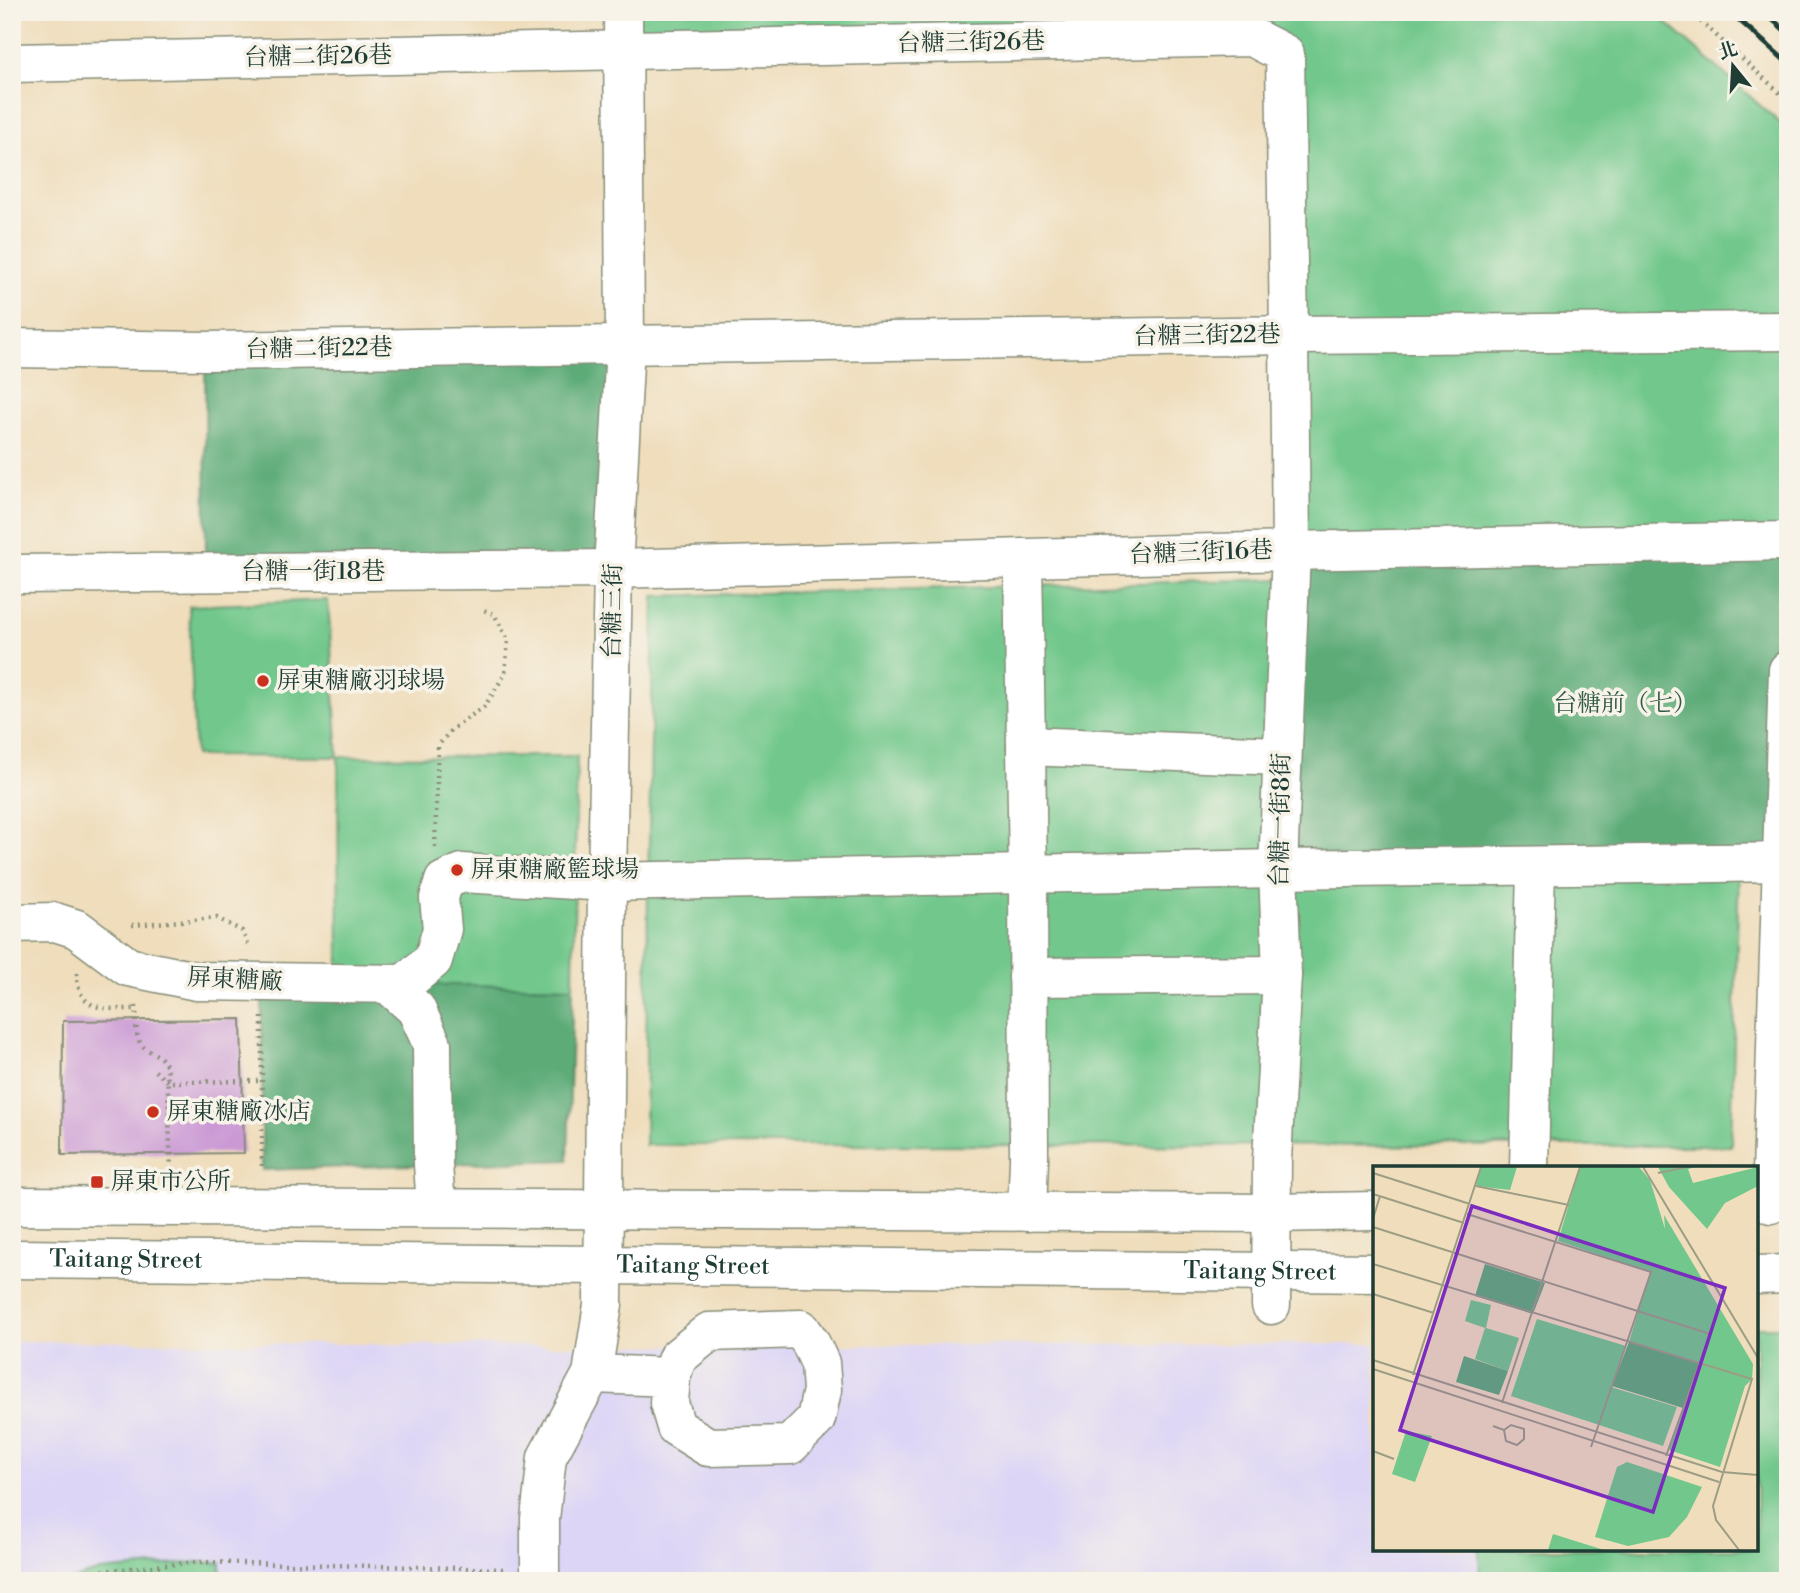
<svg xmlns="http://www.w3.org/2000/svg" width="1800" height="1593" viewBox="0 0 1800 1593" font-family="'Libre Bodoni','Noto Serif TC',serif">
  <rect width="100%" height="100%" fill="#f7f3e8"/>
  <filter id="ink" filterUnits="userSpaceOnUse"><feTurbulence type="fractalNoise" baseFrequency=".0143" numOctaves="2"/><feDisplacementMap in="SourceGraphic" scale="14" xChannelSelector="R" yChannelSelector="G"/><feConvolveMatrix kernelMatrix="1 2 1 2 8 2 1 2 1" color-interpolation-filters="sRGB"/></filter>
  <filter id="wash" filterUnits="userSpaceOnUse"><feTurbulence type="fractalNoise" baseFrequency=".00686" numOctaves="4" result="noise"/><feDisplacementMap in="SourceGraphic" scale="28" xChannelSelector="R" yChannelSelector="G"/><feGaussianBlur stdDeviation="1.57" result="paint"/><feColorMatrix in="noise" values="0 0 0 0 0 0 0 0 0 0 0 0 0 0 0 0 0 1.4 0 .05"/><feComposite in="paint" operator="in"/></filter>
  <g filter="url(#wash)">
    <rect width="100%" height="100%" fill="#efddbb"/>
    <path fill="#ddd5f6" d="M12,1341L547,1346L1375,1344V1549H1479V1581H12Z"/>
    <g fill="#72c88c" stroke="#488260" stroke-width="2">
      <path d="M623,12H1654L1788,130V541L1291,551L1285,54L624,50Z"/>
      <path d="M1283,579L1739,869L1731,1146L645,1145L648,886L654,596Z"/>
      <path d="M328,600L338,757L577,756L573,987L339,983L338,757L195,756L189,606Z"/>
      <path d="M1756,1327H1788V1581H1480L1479,1549H1756Z"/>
      <path d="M199,1562L221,1563V1581H69L100,1571Z"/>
    </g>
    <g fill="#5dac78" stroke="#3e7456" stroke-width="2">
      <path d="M625,345L613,569L206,573L205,351Z"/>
      <path d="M1788,541V670L1781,862L1278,869L1291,551Z"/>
      <path d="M262,982L573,987L568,1160L262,1170Z"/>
    </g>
    <g id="blocks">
      <path fill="#cb9ad5" d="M241,1019L244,1153L62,1155L63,1021Z"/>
    </g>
  </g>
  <g filter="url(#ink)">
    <use href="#blocks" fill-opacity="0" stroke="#878d78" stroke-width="2"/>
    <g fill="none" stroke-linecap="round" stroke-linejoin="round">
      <defs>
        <g id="minor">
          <path d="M12,63L1252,37L1285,54L1289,335L1291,551L1278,869L1282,975L1272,1160L1271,1305"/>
          <path d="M12,348L205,351L1289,335L1788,331"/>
          <path d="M1023,558L1028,874L1029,1160L1027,1212"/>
          <path d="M12,574L613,569L1291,551L1788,541"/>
          <path d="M1026,746L1282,756"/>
          <path d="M12,923L55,922L77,929L128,967L196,981L404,984L433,960L442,929L439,898L444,881L462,873L607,882L1278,869L1788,862"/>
          <path d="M1028,977L1282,975"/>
          <path d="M388,984L416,1009L432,1044L433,1164L436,1207"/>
          <path d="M1529,1168L1536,866"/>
          <path d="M1771,1204L1788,670"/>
          <path d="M12,1206L1271,1213L1375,1211"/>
          <path id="s1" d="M12,1259L1375,1273"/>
          <path d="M1756,1275L1788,1274"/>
          <path d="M592,1374L671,1377L669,1403L676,1427L708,1447L790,1445L816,1419L822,1390L820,1363L810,1342L801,1329L709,1332L677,1358L671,1377"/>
          <path d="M540,1581V1519L547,1457L592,1374L603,1305L607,882L613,569L625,345L623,12"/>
        </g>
      </defs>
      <use href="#minor" stroke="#878d78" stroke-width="41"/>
      <g stroke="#878d78" stroke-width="4.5" stroke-dasharray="2 5" stroke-linecap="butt">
        <path d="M1690,12L1788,100"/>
        <path d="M435,847L438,746L451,730L485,706L505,674L508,640L494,614L481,609"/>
        <path d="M132,925L217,918L242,931L248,944"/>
        <path d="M77,973C77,1013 107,1009 136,1009"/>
        <path d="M136,1006C137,1019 133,1041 146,1049C157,1056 158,1053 167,1066L171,1171"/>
        <path d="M262,1017V1170"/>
        <path d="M155,1071L168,1082L262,1081"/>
        <path d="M69,1581L100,1571L199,1562L503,1569"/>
      </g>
      <use href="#minor" stroke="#fff" stroke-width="38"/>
      <g stroke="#1f3d34" stroke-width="5">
        <path d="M1730,12L1788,63"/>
        <path d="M1764,12L1788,33"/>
      </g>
    </g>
  </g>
  <g fill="#c8321e" stroke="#f7f3e8" stroke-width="2.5">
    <circle cx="263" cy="681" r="7"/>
    <circle cx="457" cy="870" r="7"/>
    <circle cx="153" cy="1112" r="7"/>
    <rect x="90" y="1175" width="14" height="14" rx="3.5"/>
  </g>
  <g text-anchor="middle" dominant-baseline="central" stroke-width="7" stroke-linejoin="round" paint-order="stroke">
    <g font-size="24" fill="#1f3d34" stroke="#f7f3e8">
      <text transform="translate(971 43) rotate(-1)">台糖三街26巷</text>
      <text transform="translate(318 57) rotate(-1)">台糖二街26巷</text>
      <text transform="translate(1207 336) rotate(-1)">台糖三街22巷</text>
      <text transform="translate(319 349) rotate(-1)">台糖二街22巷</text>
      <text transform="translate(1201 553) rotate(-2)">台糖三街16巷</text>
      <text x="313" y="572">台糖一街18巷</text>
      <text transform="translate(613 611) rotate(-89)">台糖三街</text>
      <text transform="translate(1281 820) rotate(-89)">台糖一街8街</text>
      <text transform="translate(235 980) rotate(3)">屏東糖廠</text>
      <text stroke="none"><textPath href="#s1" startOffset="114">Taitang Street</textPath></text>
      <text stroke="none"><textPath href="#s1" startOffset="681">Taitang Street</textPath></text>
      <text stroke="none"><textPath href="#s1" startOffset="1248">Taitang Street</textPath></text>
    </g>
    <g font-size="24" fill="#1f3d34" stroke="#f7f3e8" text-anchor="start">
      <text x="277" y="681">屏東糖廠羽球場</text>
      <text x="471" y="870">屏東糖廠籃球場</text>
      <text x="167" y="1112">屏東糖廠冰店</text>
      <text x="111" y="1182">屏東市公所</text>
    </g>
    <g font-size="24" fill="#305946" stroke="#f7f3e8">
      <text x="1625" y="704">台糖前（七）</text>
    </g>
  </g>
  <g transform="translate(1373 1166)">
    <rect width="385" height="385" fill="#efddbb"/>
    <path d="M108,1H144L137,24L103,20ZM207,1H266L277,14L292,63L291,49L380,198L379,213L372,220L347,301L296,284L326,198L256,176L277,106L185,75ZM285,1H323L315,3L320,17L385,1V20L352,37L334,63L296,21ZM98,134L118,139L113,162L146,172L135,205L102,193L112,162L92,155ZM164,153L253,180L238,221L304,241L290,280L138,230ZM33,265L59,270L42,316L19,308ZM254,296L329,321L314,351L296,371L255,380L222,371L244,301ZM180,368L231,384H175Z" fill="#72c88c"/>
    <path d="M112,98L172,117L160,148L102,130ZM256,176L327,198L310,242L239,220ZM91,190L135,205L126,229L83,216Z" fill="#5dac78"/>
    <path fill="none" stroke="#9c9d85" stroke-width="2" d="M270,1L385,192M0,7L97,38M285,7L314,1M103,20L196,39M0,28L91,57M94,48L278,106L218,281M0,53L7,30M0,61L337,168L293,290M0,98L379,213L340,340L343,354L366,384M0,128L61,147M0,194L349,306M0,203L346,316M40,209L108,1M129,237L207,1M120,260L131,264L133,275L144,279L151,273V263L138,259L131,264M0,285L21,293M349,306L385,309"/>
    <path fill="#7b2cbf" fill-opacity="0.15" stroke="#7b2cbf" stroke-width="3.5" d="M99,40L352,122L280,346L27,264Z"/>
    <rect width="385" height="385" fill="none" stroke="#1f3d34" stroke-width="3.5"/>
  </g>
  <rect width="1800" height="1593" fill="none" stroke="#f7f3e8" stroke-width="42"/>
  <g transform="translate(1733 66) rotate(342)" stroke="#f7f3e8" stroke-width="5" paint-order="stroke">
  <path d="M0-5L12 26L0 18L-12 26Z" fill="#1f3d34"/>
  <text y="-10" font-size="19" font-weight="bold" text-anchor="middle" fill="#1f3d34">北</text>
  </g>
</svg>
